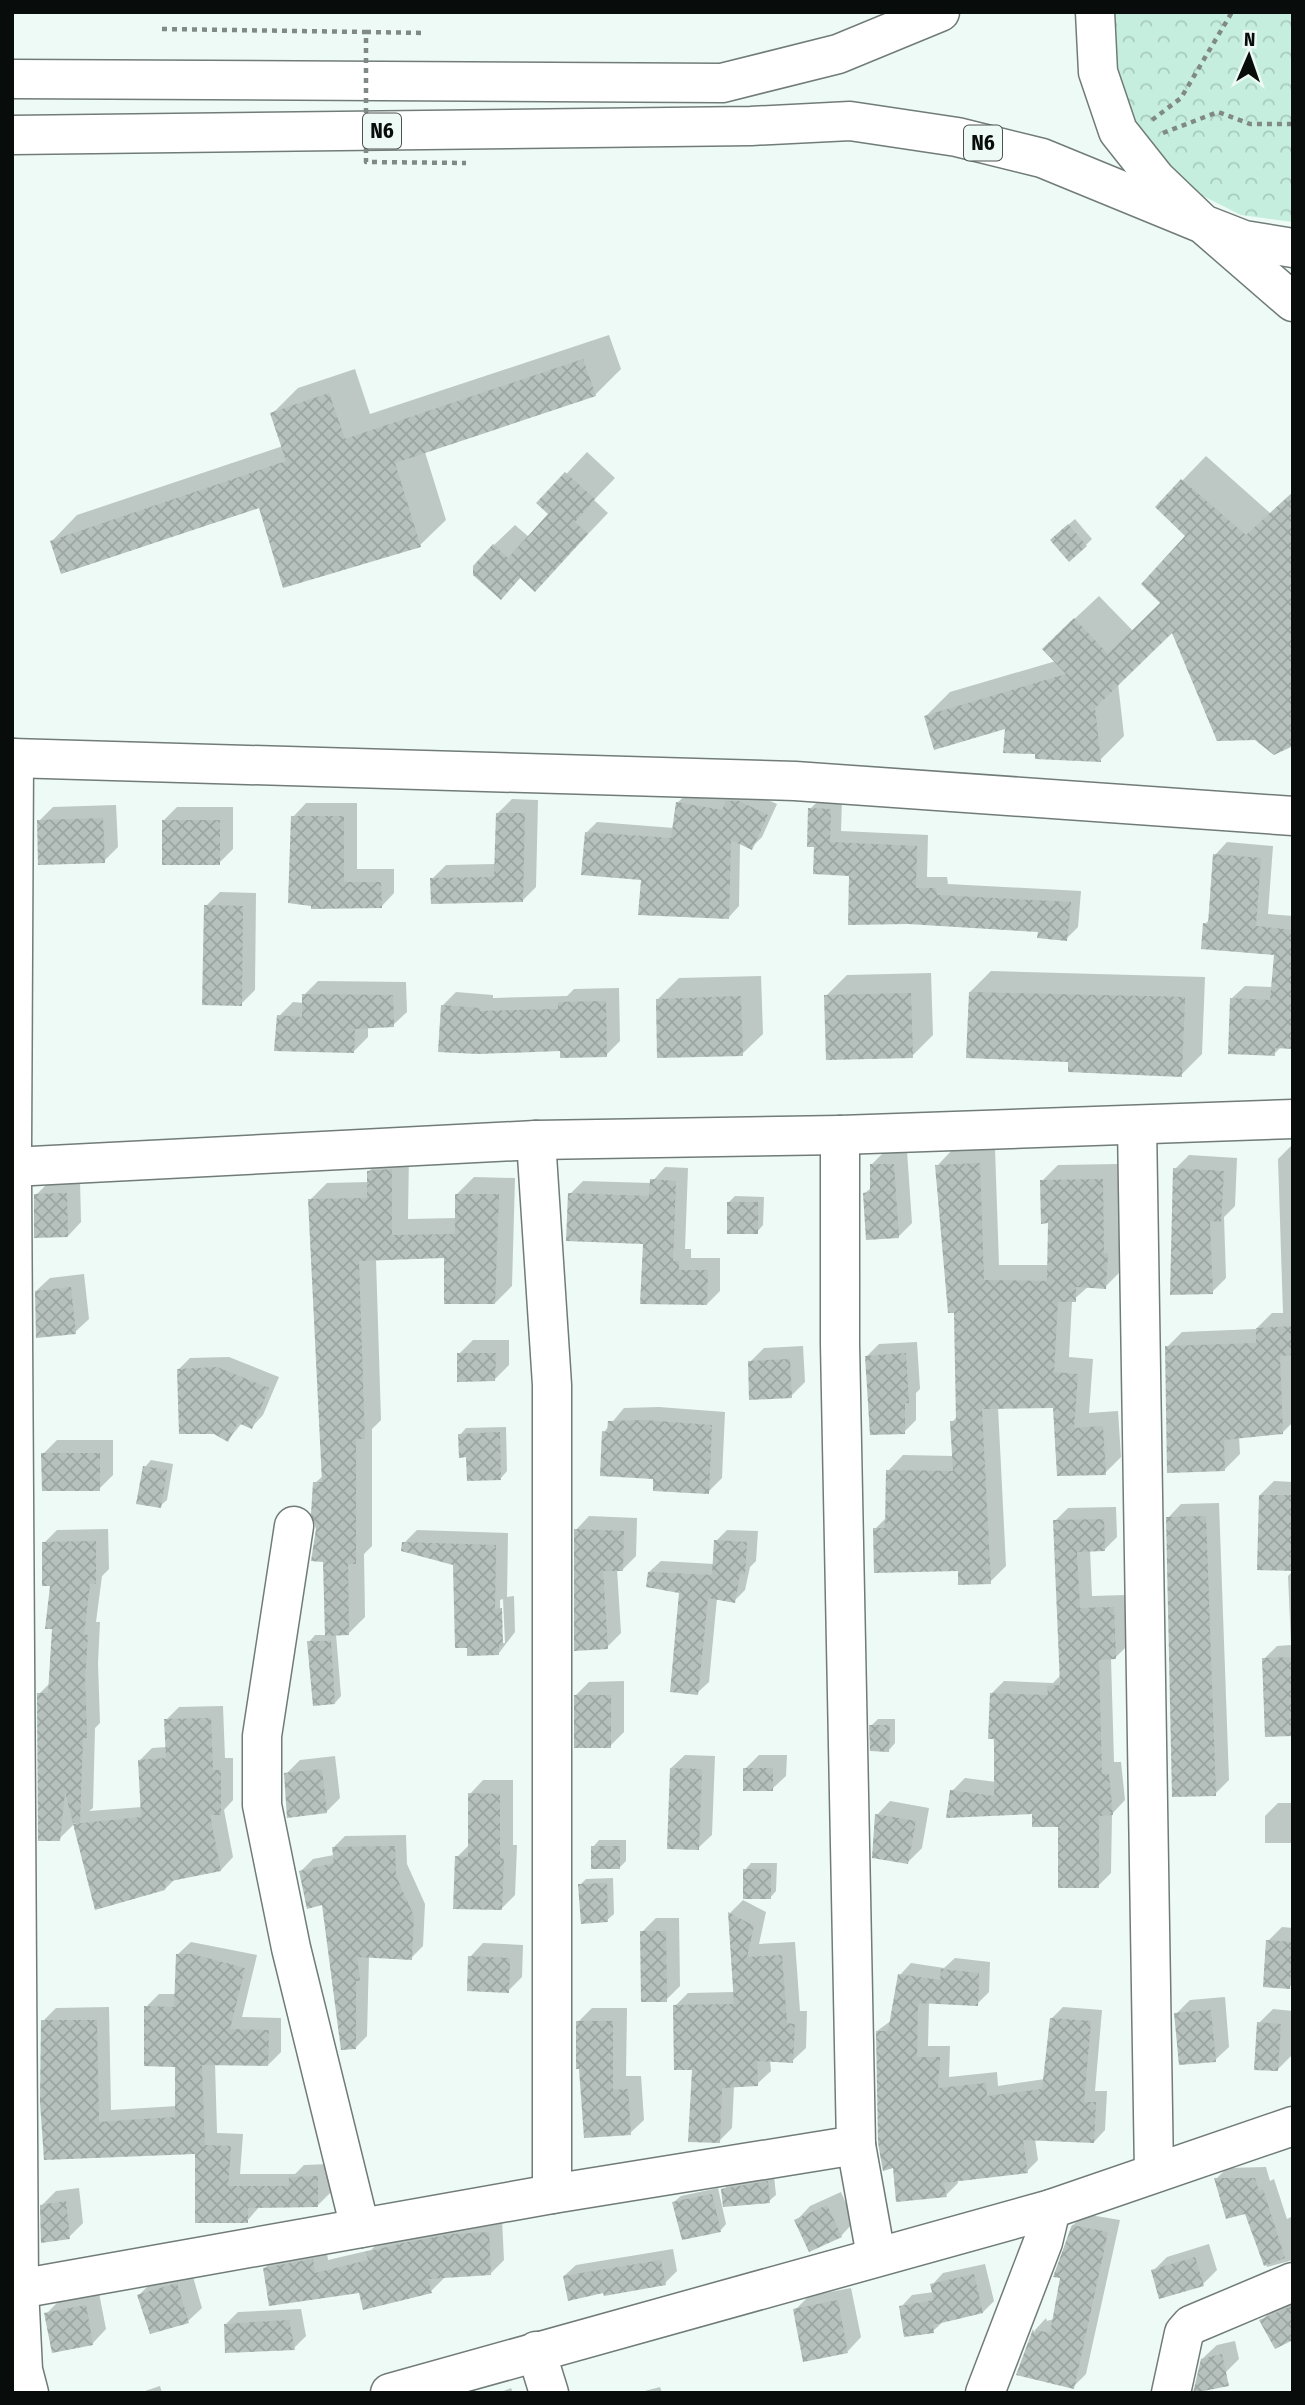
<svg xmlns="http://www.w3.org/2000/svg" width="1305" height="2405" viewBox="0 0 1305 2405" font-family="'Fira Sans Condensed',sans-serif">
  <defs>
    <pattern id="park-crowns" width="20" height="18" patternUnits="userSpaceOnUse" patternTransform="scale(1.75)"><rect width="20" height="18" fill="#c5eede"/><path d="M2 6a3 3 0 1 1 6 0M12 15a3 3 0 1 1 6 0" fill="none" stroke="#a8cbbd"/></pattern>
    <pattern id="building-cross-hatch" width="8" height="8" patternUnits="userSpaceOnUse" patternTransform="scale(1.75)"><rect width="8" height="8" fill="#b6c1bd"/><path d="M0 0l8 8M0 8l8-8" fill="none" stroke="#9ba5a1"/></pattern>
  </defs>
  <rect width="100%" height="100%" fill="#edfaf5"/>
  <path fill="url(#park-crowns)" d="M1106,12H1293V222L1241,215L1183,186L1138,139L1111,80Z"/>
  <g fill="#0003" fill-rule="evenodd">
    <path d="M609,335L621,369L595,395L425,452L446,520L420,545L260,506L52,541L77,515L283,446L272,414L298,388L355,369L370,414Z"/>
    <path d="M587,452L615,478L594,500L608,513L535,590L521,577L501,598L494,545L515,525L529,537L550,514L539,503Z"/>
    <path d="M1206,456L1270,513L1293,492V744L1173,630L1118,683L1124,736L1100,760L1036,753L1007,726L926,716L950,692L1056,661L1068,625L1099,596L1133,631L1162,603L1188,536L1157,507Z"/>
    <path d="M1075,519L1092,539L1086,545L1059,533Z"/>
    <path d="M738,791L750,792L777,804L762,837L751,848L740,843L739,906L729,917L643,878L587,832L597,822L674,828L677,803L688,793L730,799Z"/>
    <path d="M822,797L842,798L841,831L928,835L927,877H947L948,884L1081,891L1078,927L1066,939L851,874L815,845L810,809Z"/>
    <path d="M512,799L538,800L536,887L522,901L432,879L446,865L496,864L498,813Z"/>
    <path d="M306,803H357V869H394V893L381,907L312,904L293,817Z"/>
    <path d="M116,805L118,847L104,861L39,821L53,807Z"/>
    <path d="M177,807H233V849L219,863L164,820Z"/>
    <path d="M1227,842L1273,846L1268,914L1293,916V1047L1282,1046L1274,1054L1232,998L1245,986L1273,987L1276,954L1205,924L1210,919L1215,855Z"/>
    <path d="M220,892L256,893L255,990L241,1004L206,906Z"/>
    <path d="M991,971L1205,977L1202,1054L1181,1075L1070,1060L970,992Z"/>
    <path d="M931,973L933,1035L912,1056L826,996L847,975Z"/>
    <path d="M761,976L763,1034L742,1054L658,999L679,978Z"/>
    <path d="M318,981L406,982L407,1012L393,1025L368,1026V1037L354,1051L279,1016L293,1002L304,1003V995Z"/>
    <path d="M619,988L620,1041L606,1055L561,1049L442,1006L456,992L493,995V998L567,996L574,989Z"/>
    <path d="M1293,1144V1422L1283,1432L1239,1436L1240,1454L1225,1469L1167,1347L1182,1332L1256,1329L1272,1313H1283L1278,1159Z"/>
    <path d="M995,1148L999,1265H1049L1050,1222L1042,1181L1058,1165L1118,1164L1119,1238H1123L1121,1271L1105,1287L1089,1286L1072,1301L1069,1357L1093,1359L1089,1413L1118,1411L1121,1457L1105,1473L1055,1406L998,1407L1006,1566L990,1582L875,1529L887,1517L888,1471L903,1455L954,1456L952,1422L958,1416L955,1311L937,1166L952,1150Z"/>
    <path d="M885,1151H907L912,1223L898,1237L865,1193L872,1187L871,1165Z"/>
    <path d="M409,1153L408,1219L457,1218V1194L474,1177L515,1178L512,1286L495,1303L446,1257L376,1259L381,1420L372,1429V1546L364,1554L365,1617L348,1634H336L341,1696L335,1703L309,1642L315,1635H326L325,1561L317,1529L315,1483L324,1475L310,1200L327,1183L368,1182L369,1171L386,1154Z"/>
    <path d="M1189,1155L1237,1158L1235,1206L1224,1217L1226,1278L1212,1292L1175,1169Z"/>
    <path d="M665,1167L688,1168L685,1249H691V1258H720V1291L707,1304L645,1242L570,1194L583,1181L651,1183Z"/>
    <path d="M80,1180L81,1222L68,1236L36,1195L50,1181Z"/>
    <path d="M735,1196L764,1197L763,1225L757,1232L728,1203Z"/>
    <path d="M84,1274L89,1319L75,1332L36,1291L50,1278Z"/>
    <path d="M473,1340H509V1365L495,1379L459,1354Z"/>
    <path d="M917,1342L920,1389L916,1393V1420L904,1432L867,1356L879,1344Z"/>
    <path d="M803,1346L805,1382L791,1396L750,1362L764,1348Z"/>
    <path d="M229,1357L279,1377L263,1415L252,1427L242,1423L228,1440L178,1370L190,1358Z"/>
    <path d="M659,1407L725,1412L722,1478L708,1492L655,1477L604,1432L624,1408Z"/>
    <path d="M506,1427L507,1471L501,1478L468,1456L460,1435L466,1428Z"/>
    <path d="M57,1440H113V1475L99,1489L43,1454Z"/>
    <path d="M151,1460L173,1464L167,1500L160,1506L145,1467Z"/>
    <path d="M1274,1481L1293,1482V1569L1260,1495Z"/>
    <path d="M1219,1503L1229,1780L1215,1794L1168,1518L1181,1504Z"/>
    <path d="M1116,1507L1117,1537L1104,1550H1090L1092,1596L1127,1595L1129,1644L1116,1657L1111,1658L1114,1762H1121L1125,1800L1112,1814L1111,1873L1098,1886L1060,1825L1034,1812L952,1791L965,1778L996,1782L991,1694L1004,1681L1053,1683L1061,1675L1055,1521L1068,1508Z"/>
    <path d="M589,1516L637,1518L636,1556L622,1570L617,1569L621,1633L607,1647L576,1530Z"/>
    <path d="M108,1529L109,1569L102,1576L96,1622H100L98,1663L100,1723L95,1728L93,1808L89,1811L142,1807L140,1760L152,1748L167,1747L166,1720L179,1707L223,1706L225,1758H233V1800L224,1810L233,1857L221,1870L175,1879L165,1889L96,1908L75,1823L59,1839L39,1694L50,1683L54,1628L52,1584L44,1543L57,1530Z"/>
    <path d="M417,1530L508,1533L507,1597L514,1596L515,1632L499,1653L454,1564L404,1543ZM503,1599L505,1643H501L500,1600Z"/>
    <path d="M727,1530L758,1531L756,1561L750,1567L745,1590L734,1601L717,1598L709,1682L697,1693L681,1591L649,1572L661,1561L714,1564L716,1541Z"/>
    <path d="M1293,1571V1734L1264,1659L1277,1646L1291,1645L1288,1576Z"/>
    <path d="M624,1681V1732L610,1746L576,1695L589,1682Z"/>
    <path d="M878,1719H895V1743L889,1750L871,1726Z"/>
    <path d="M685,1755L715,1756L712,1835L698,1848L671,1768Z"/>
    <path d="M759,1755H787L786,1776L772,1789L745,1769Z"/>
    <path d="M335,1756L340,1798L326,1812L286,1774L300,1760Z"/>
    <path d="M483,1780H513V1845H517L515,1895L501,1909L457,1857L470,1844V1794Z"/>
    <path d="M890,1801L929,1808L922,1848L908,1862L877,1815Z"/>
    <path d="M1278,1803H1293V1843H1265V1816Z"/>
    <path d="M406,1835L407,1864L425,1904L423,1946L411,1958L369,1956L367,2036L355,2048L324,1903L301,1871L313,1859L334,1855L333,1848L345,1836Z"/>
    <path d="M599,1840H626V1861L619,1868L593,1847Z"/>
    <path d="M751,1863H777L776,1891L770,1898L745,1870Z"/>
    <path d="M613,1878L614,1914L607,1920L580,1885L586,1879Z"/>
    <path d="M743,1900L766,1912L759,1944L795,1942L800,2011H807L806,2048L792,2061L770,2060L771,2071L757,2084L734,2086L732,2128L719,2141L675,2006L688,1993L735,1992L730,1913Z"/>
    <path d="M656,1918H679L680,1986L666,2000L642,1932Z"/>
    <path d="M1282,1927L1293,1928V1983L1289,1987L1268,1941Z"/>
    <path d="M191,1942L257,1955L242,2017L281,2018V2052L268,2065L215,2063L217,2133L243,2134L240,2174H295L304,2165L330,2164V2193L318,2205L260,2206L247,2221L196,2152L45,2158L43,2021L56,2008L109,2007L111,2110L177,2106L176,2065L146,2007L159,1994H176L178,1954Z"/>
    <path d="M483,1943L523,1945L522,1977L508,1991L470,1957Z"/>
    <path d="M955,1958L990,1962L989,1992L977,2004L929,2002L928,2046H950L949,2077L997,2072L998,2086L1045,2079L1051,2019L1063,2007L1102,2010L1095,2091H1107L1105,2130L1094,2142L1035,2139L1038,2160L1027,2171L957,2179L958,2183L946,2195L898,2200L877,2031L892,2020L900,1975L911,1963L944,1968Z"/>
    <path d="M1225,1997L1229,2047L1215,2060L1176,2014L1190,2000Z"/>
    <path d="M592,2008H627L626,2076H641L644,2120L630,2133L578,2022Z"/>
    <path d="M1273,2009L1293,2011L1291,2056L1278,2069L1259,2023Z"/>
    <path d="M1266,2167L1270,2181L1274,2179L1287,2219L1293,2216V2260L1267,2267L1246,2212L1216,2179L1227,2168Z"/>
    <path d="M774,2176L776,2195L769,2201L723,2190L730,2183Z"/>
    <path d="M79,2188L83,2223L69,2237L42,2205L56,2191Z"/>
    <path d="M718,2188L726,2224L720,2231L674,2202L681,2196Z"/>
    <path d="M841,2192L854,2222L841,2236L797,2220L810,2206Z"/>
    <path d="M1084,2214L1120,2220L1086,2374L1073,2387L1018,2374L1035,2330L1046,2318L1047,2321L1054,2319L1062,2276L1055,2275L1071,2227Z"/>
    <path d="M502,2219L504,2260L490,2274L446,2276L431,2291H361L265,2268L278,2255L326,2246L328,2260L371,2250L382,2239Z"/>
    <path d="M1209,2244L1217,2270L1203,2284L1153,2271L1167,2257Z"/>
    <path d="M673,2249L677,2271L665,2283L564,2276L576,2265Z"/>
    <path d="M985,2264L994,2301L983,2312L945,2320L933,2331L901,2307L912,2295L934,2292L932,2285L943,2273Z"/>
    <path d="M191,2270L202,2308L188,2321L139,2295L153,2281Z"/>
    <path d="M851,2288L861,2337L848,2351L795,2310L809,2296Z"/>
    <path d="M99,2293L106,2329L93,2343L46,2314L60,2300Z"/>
    <path d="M1293,2299V2338L1262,2320L1274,2308Z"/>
    <path d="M301,2309L306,2336L294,2348L225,2325L238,2312Z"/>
    <path d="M1235,2341L1239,2359L1225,2373L1202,2359L1217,2345Z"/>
    <path d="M160,2386L162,2393H139Z"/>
    <path d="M660,2387L662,2393H637Z"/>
    <path d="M511,2388L513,2393H498Z"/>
  </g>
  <g fill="url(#building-cross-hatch)">
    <path d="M583,359L596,396L395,463L421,547L283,588L259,508L61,574L50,541L286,461L270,413L329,393L345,439Z"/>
    <path d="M565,472L595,499L575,522L588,534L535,592L520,578L501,600L473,575V566L493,544L508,558L548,514L536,503Z"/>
    <path d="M1181,479L1246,535L1293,492V746L1274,755L1255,740L1217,741L1172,633L1095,708L1101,762L1035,759V754L1003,753L1005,729L934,750L924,716L1066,674L1042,649L1074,618L1108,654L1160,603L1141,584L1185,536L1155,507Z"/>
    <path d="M1068,524L1087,546L1069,562L1050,540Z"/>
    <path d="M726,801H739L768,815L752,850L731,840L729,919L638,915L641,880L581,875L585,832L671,838L676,802L722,810Z"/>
    <path d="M808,808L831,809L830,842L917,846L916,888H936L937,895L1071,902L1067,941L1037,938L1038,932L908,924L848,925L849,876L813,874L814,847H807Z"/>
    <path d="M496,813H525L523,902L431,904L430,878L494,877Z"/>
    <path d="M291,816H344V882H381L382,908L311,909V906L288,903Z"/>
    <path d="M103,818L105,863L38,865L37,820Z"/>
    <rect x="162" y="820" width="58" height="45"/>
    <path d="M1213,854L1261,858L1256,926L1293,930V1049L1275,1048V1056L1228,1054L1230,998L1270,1000L1274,955L1201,949L1203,923L1208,924Z"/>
    <path d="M204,905L243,906L242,1006L202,1005Z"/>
    <path d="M969,992L1185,997L1182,1077L1068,1072V1062L966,1058Z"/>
    <path d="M911,993L913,1058L826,1060L824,995Z"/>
    <path d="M302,994L393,995L394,1027L355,1029L354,1053L274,1051L277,1015L302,1017Z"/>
    <path d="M741,996L743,1056L657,1058L656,999Z"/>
    <path d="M606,1001L607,1057L560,1058V1051L478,1054L438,1052L441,1005L480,1008V1011L558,1009V1002Z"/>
    <path d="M980,1163L984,1280L1047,1281L1048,1223L1041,1224L1040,1180L1103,1179L1104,1253H1108L1106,1289L1076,1287V1302H1058L1054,1372L1078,1374L1074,1428L1103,1426L1106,1475L1057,1476L1053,1408L982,1409L991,1584L958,1585V1571L874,1573L873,1528H885L886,1470L953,1471L950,1421H956L954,1313H948L935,1165Z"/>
    <path d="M870,1164H894L899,1238L866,1240L863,1193L870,1192Z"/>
    <path d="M1173,1168L1224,1171L1221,1222L1210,1221L1213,1294L1170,1295Z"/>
    <path d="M392,1169V1235L455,1234V1194H499L495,1304H444V1258L359,1261L365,1439H356V1564H348L349,1635L325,1636L323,1562L311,1561L316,1529L311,1514L313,1482H322L308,1199L367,1198V1171Z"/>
    <path d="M650,1179L676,1181L673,1261H679V1270H708L707,1305L640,1304L643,1244L566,1241L568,1193L649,1196Z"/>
    <path d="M67,1193L68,1237L34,1238V1194Z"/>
    <rect x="727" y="1202" width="31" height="32"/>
    <path d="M71,1287L76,1334L36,1338L35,1291Z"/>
    <path d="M1293,1326V1355L1280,1356L1283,1434L1224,1440L1225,1471L1167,1473L1165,1346L1256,1343V1328Z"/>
    <path d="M457,1353H496L495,1381L457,1382Z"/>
    <path d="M906,1353L909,1403H905V1434L870,1435L865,1356Z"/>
    <path d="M790,1359L792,1398L749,1400L748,1361Z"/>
    <path d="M217,1367L269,1388L252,1429L238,1423L228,1442L214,1434H179L177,1369Z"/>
    <path d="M644,1420L712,1425L709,1494L653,1491V1479L600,1476L602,1431L607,1432L608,1421Z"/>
    <path d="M500,1432L501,1480L467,1481L466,1457L459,1458L458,1434Z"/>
    <path d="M41,1453H100V1491H42Z"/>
    <path d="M143,1466L167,1470L161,1508L136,1504Z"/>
    <path d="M1259,1495H1293V1571L1257,1570Z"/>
    <path d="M1206,1516L1216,1796L1172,1797L1166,1517Z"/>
    <path d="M1104,1519L1105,1551L1077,1552L1080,1608L1114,1607L1116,1659L1099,1660L1102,1774H1109L1113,1815L1099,1816V1888H1058V1827H1032V1814L946,1818L950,1790L994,1796V1739H988L990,1693L1048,1695L1047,1686L1060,1685L1053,1520Z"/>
    <path d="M574,1529L624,1531L623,1571H603L608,1649L574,1651Z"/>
    <path d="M714,1540L747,1542L745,1574H740L735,1603L708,1598L698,1695L670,1692L679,1593L646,1587L648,1572L712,1575Z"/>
    <path d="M96,1541V1584H90L84,1634L88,1635L85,1678L87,1738H83L80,1823H73L65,1792L60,1841H38L37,1693H48L52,1629H45L50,1586H42V1542Z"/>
    <path d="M402,1542L496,1545L495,1609L502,1608L503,1646H499V1655L467,1656V1648H455L453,1565L401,1551Z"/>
    <path d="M307,1641H331L335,1704L313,1706Z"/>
    <path d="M1293,1657V1736L1265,1737L1262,1658Z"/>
    <rect x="574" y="1695" width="37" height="53"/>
    <path d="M211,1718L213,1770H221V1815H210L221,1871L166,1882L165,1890L95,1910L73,1824L141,1817L138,1760L166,1758L164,1719Z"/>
    <path d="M869,1725H890L889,1752L870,1751Z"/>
    <path d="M670,1768L702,1769L699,1850L667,1849Z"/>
    <rect x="743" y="1768" width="30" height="23"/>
    <path d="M322,1769L327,1813L287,1818L284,1773Z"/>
    <path d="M468,1793L500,1794V1858H504L502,1910L453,1909L455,1856L468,1857Z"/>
    <path d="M875,1814L916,1821L908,1864L872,1858Z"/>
    <path d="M395,1846L396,1876L414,1916L412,1960L357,1957L360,1981H356V2049L341,2050L322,1905L307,1909L299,1871L334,1863L332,1847Z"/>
    <rect x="591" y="1846" width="29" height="23"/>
    <rect x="743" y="1869" width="28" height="30"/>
    <path d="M607,1883L608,1922L581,1924L578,1884Z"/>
    <path d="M728,1912L754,1926L747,1957L782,1955L787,2023L795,2024L793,2063L757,2061L758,2086L722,2088L720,2143L688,2142L692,2070H674L673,2005L734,2004Z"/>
    <path d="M640,1931H666L667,2002H641Z"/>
    <path d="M1266,1940L1293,1942L1290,1989L1263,1987Z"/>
    <path d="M176,1954H192L245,1968L230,2029L269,2030L268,2066L202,2065L205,2145L231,2146L228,2186H289V2177L318,2176V2207L248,2208V2223H195V2154L44,2160L40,2102L41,2020H97L99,2122L175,2117V2067L144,2066V2006L174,2007Z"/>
    <path d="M468,1956L510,1958L509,1993L467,1991Z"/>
    <path d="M941,1969L979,1973L978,2006L918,2003L917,2057H940L938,2088L986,2083L987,2096L1042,2089L1050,2018L1091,2021L1084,2102H1096L1094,2143L1023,2140L1028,2173L943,2183L947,2197L896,2202L893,2168L883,2171L878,2143L876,2031H888L898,1974L940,1980Z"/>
    <path d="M1211,2010L1216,2062L1179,2065L1174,2013Z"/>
    <path d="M576,2021H613V2090L628,2089L631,2135L584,2138L579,2069H576Z"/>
    <path d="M1257,2022L1281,2024L1278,2071L1254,2070Z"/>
    <path d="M1214,2178H1255L1259,2191L1263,2189L1285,2258L1264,2266L1245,2214L1226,2219Z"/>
    <path d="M768,2181L770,2203L723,2207L721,2189Z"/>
    <path d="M712,2194L721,2232L682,2240L672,2202Z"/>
    <path d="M66,2201L70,2239L41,2243L40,2205Z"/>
    <path d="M827,2205L842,2237L809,2252L794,2220Z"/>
    <path d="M1072,2225L1108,2232L1074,2389L1016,2375L1033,2329L1035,2335L1036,2330L1050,2333L1060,2278L1053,2277Z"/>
    <path d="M489,2232L491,2275L428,2279L432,2293L363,2310L359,2293L269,2306L263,2268L313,2259L315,2273L368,2260L366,2252L403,2243L452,2234Z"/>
    <path d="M1195,2257L1204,2286L1159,2299L1151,2270Z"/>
    <path d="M661,2260L666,2285L604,2296L603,2293L568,2301L563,2276Z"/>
    <path d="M974,2274L983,2313L933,2325L934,2333L904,2337L899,2306L934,2300L930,2284Z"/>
    <path d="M177,2283L189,2323L150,2334L137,2295Z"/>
    <path d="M838,2300L848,2353L803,2362L793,2309Z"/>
    <path d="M86,2305L93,2345L52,2353L44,2313Z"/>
    <path d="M1292,2306L1293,2340L1275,2349L1259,2320Z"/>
    <path d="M289,2320L295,2350L225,2353L224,2324Z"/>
    <path d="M1222,2354L1229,2386L1193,2393L1201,2359Z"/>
  </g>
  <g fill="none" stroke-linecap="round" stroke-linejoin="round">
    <defs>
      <g id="minor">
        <path d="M12,758L795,781L1293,816"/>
        <path d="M1137,1125L1154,2173"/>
        <path d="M536,1140L552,1385V2194"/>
        <path d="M12,1151L14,758"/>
        <path d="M12,1167L536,1140L840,1135L1293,1119"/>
        <path d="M12,1179L19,2289L23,2370L29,2393"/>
        <path d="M294,1526L262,1736V1805L291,1948L360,2228"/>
        <path d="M856,2145L876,2256"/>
        <path d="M19,2289L552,2194L856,2145L840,1344V1135"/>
        <path d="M536,2351L549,2393"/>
        <path d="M390,2393L1051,2209L1293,2126"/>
        <path d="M985,2393L1043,2242L1051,2209"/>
        <path d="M1171,2393L1184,2333L1191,2325L1293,2282"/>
      </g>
      <g id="highway">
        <path d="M1095,12L1098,72L1118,131L1156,179L1203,224L1244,240L1293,248"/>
        <path d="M12,79L722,83L838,54L940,12"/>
        <path d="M12,135L751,126L850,121L957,137L1042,158L1203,224L1293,302"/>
      </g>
    </defs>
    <use href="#minor" stroke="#717c77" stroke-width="41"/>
    <use href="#highway" stroke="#717c77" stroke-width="41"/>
    <g stroke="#808986" stroke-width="4.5" stroke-dasharray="5 5" stroke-linecap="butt">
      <path d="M366,32L425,33"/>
      <path d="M1152,120L1181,98L1232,12"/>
      <path d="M1163,133L1218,112L1250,124H1293"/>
    </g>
    <use href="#minor" stroke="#fff" stroke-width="38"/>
    <use href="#highway" stroke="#fff" stroke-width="38"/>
    <path stroke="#808986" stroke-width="4.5" stroke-dasharray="5 5" stroke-linecap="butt" d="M162,29L366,32V162L466,163"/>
  </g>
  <g text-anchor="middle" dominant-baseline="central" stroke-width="7" stroke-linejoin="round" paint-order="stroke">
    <g fill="#edfaf5" stroke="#4d5351" stroke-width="2">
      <rect x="363" y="113.5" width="38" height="35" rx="5"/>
      <rect x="964" y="125.5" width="38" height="35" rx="5"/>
    </g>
    <g font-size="21" font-weight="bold" fill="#080c0b">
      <text x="382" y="131">N6</text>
      <text x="983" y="143">N6</text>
    </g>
  </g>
  <rect width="1305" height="2405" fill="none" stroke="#080c0b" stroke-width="28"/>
  <g transform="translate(1249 56) rotate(2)" stroke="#edfaf5" stroke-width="5" paint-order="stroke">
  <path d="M0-5L12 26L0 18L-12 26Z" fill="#080c0b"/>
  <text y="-10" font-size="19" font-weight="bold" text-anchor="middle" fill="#080c0b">N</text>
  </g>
</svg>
